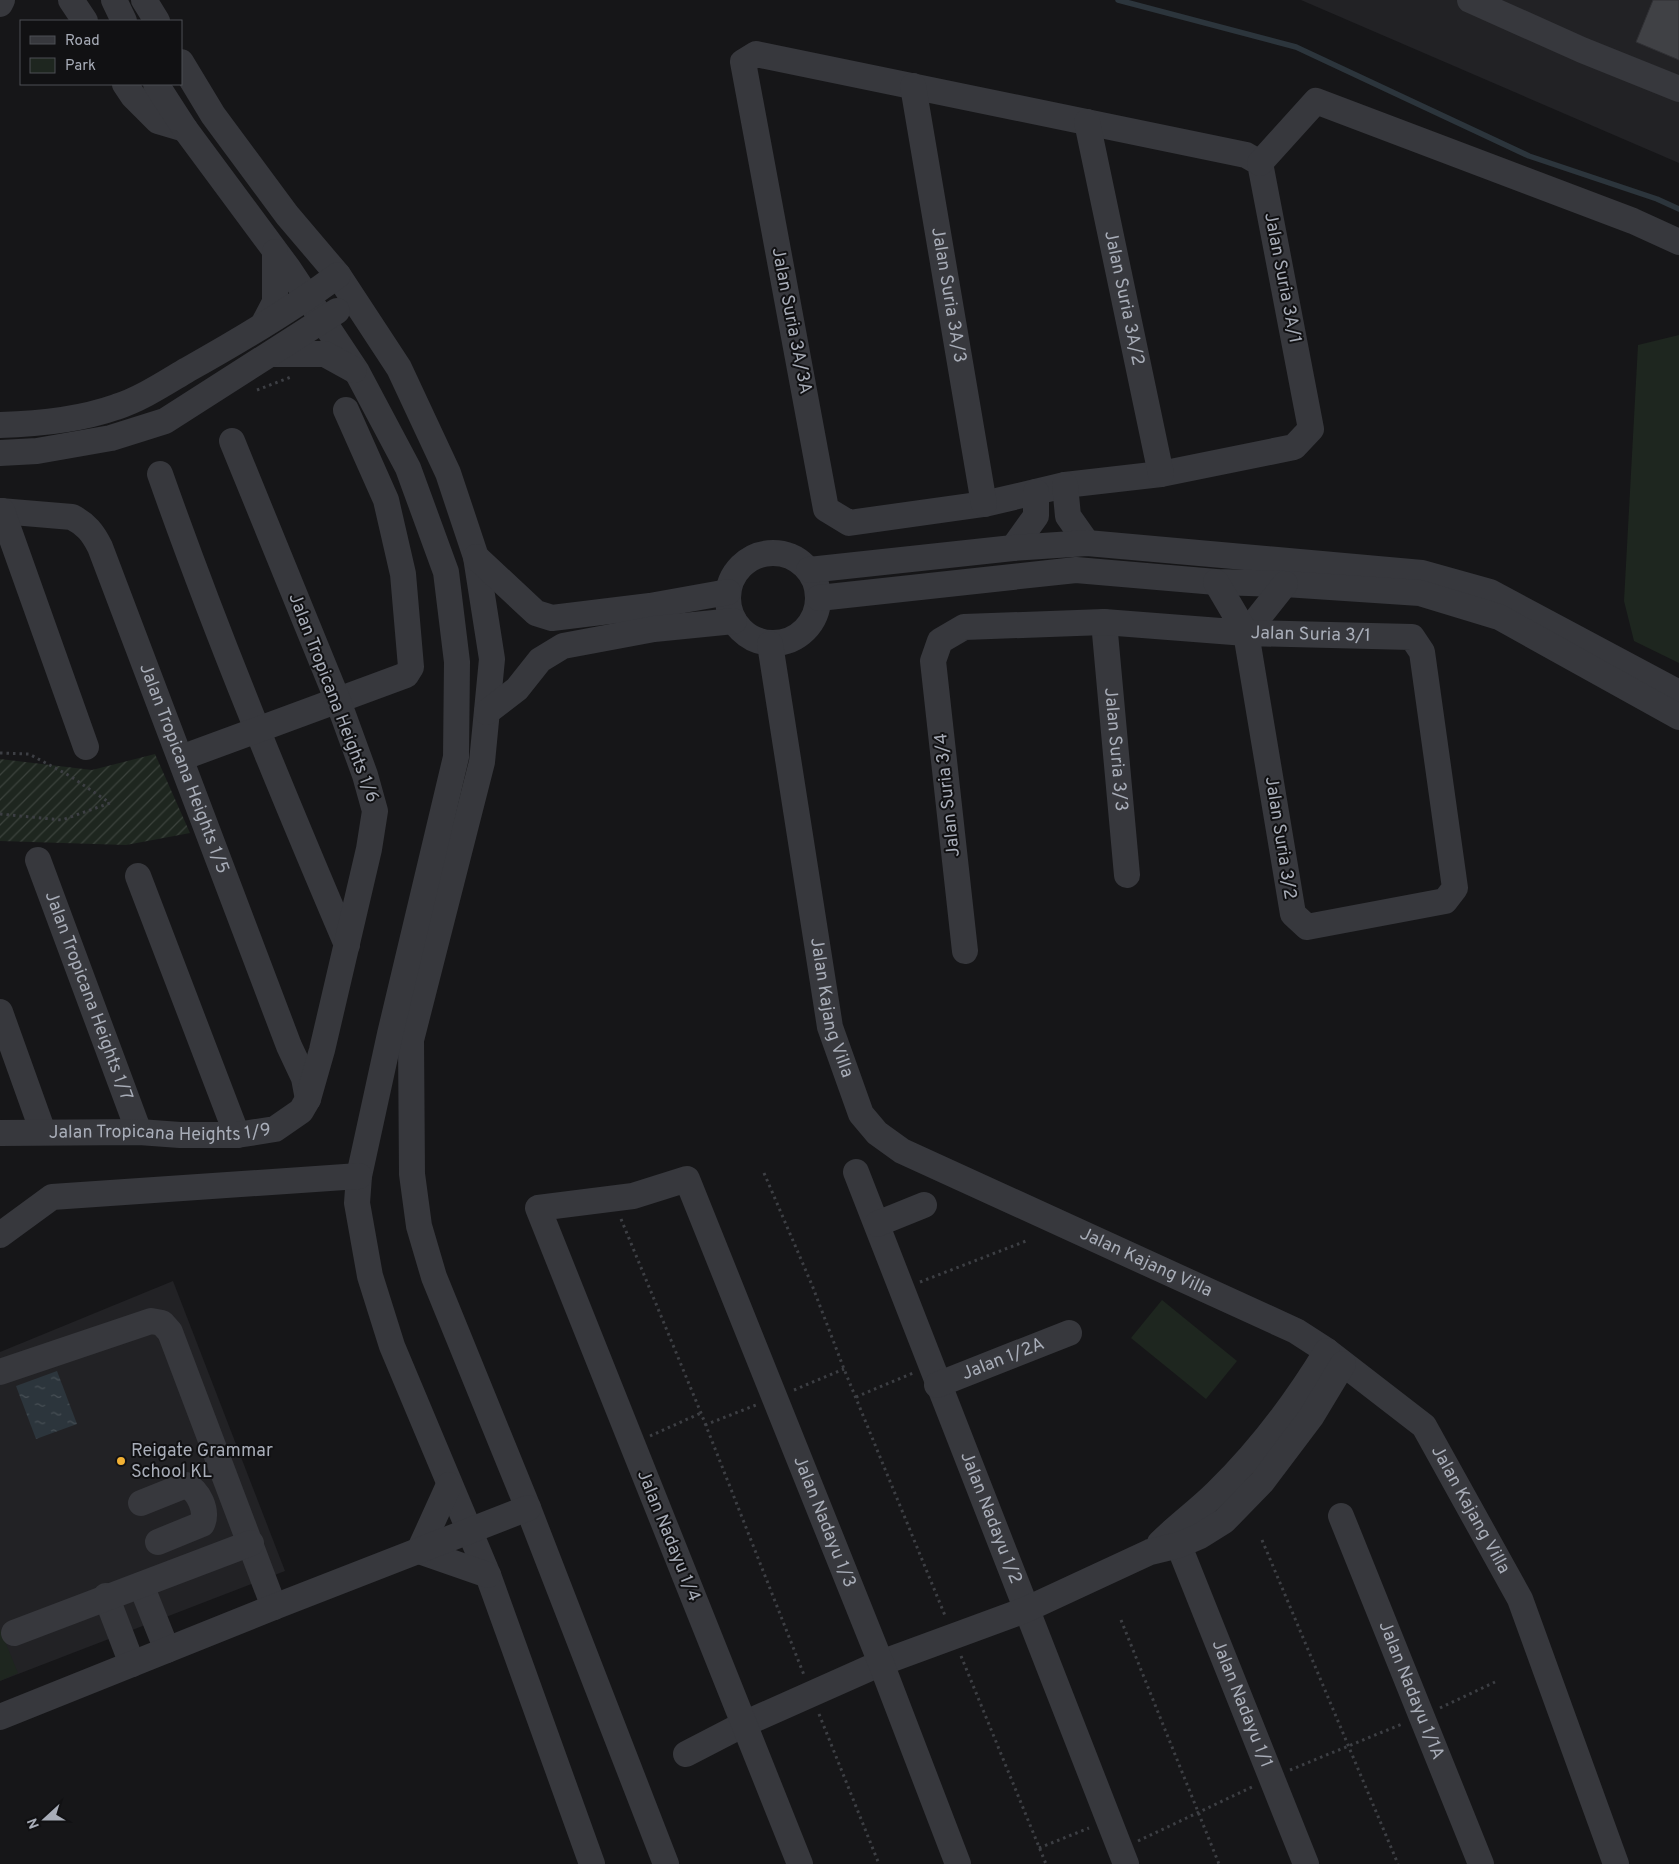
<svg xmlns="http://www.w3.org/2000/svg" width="1679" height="1864" viewBox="0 0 1679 1864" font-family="Overpass,sans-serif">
  <defs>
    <pattern id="garden-furrows" width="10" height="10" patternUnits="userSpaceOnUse" patternTransform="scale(1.25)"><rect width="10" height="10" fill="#1e261f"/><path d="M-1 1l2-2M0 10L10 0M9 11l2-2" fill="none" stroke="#3c433d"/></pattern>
    <pattern id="water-ripples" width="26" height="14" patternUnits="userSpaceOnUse" patternTransform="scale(1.25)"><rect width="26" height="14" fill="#2c353c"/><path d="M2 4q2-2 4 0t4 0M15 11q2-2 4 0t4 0" fill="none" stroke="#485056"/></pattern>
  </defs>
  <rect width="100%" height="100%" fill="#161618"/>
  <g fill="#222225">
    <path d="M1301,0H1679V163Z"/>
    <path d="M173,1281L285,1571L0,1681V1352Z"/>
  </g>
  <g fill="#1e261f">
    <path d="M1679,335V663L1634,641L1624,601L1638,345Z"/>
    <path d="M1162,1300L1237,1361L1206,1399L1131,1338Z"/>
    <path d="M0,1629L18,1673L0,1681Z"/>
  </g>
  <path fill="url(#garden-furrows)" d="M155,754L190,833L126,845L0,841V759L92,770Z"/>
  <path fill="url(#water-ripples)" d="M57,1371L77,1424L36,1439L16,1386Z"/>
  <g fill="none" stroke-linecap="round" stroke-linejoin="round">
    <path stroke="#2c353c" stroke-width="5.5" d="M1118,0L1296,47L1529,156L1657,199L1679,209"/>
  </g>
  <path fill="#404145" stroke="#303034" d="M1653,0H1679V60L1636,42Z"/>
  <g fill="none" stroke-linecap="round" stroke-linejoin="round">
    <g stroke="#3d3f44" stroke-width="3" stroke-dasharray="2.5 4" stroke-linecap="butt">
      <path d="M257,390L291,377"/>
      <path d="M0,753L29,754L70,776L110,803"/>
      <path d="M0,814L62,820L110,803"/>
      <path d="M764,1173L812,1285L844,1369L946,1618"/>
      <path d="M621,1219L701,1413L804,1675"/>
      <path d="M920,1282L1026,1241"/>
      <path d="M794,1390L844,1369"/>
      <path d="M856,1397L913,1373"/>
      <path d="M705,1425L756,1405"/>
      <path d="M650,1436L701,1413"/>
      <path d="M1262,1540L1398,1864"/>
      <path d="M1121,1620L1219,1864"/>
      <path d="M961,1656L1046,1864"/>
      <path d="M1440,1708L1495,1682"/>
      <path d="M819,1714L879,1864"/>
      <path d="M1290,1770L1402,1724"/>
      <path d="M1138,1841L1252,1787"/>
      <path d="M1039,1848L1089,1828"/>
    </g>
    <g stroke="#37383d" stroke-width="26">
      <path d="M71,0L85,21"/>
      <path d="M114,0L124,21"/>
      <path d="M144,0L157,21"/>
      <path d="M1470,0L1582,50L1679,89"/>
      <path d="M0,4L2,0"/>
      <path d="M756,54L1246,155L1260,163L1311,429L1294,447L1161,474L1065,485L984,504L849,523L826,509L743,62Z"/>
      <path d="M181,62L213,115L287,215L338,275L399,368L448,473L476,557L492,659L482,762L411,1040L412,1174L419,1226L434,1277L528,1508L666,1864"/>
      <path d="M125,84L133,96L158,121L185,129"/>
      <path d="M156,84L185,129L288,268L357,372L408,468L446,572L457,662L456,757L390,1034L359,1176L357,1203L370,1276L392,1346L488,1575L592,1864"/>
      <path id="s1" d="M913,86L984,504"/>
      <path id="s2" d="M1087,122L1161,474"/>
      <path d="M1260,163L1316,101L1633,221L1679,242"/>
      <path d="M263,325L275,302V252"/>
      <path d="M273,354H325L354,370"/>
      <path d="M0,425C39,424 79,420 116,407C141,399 165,383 187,370C239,341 290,311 338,275"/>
      <path d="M0,453L37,451L111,438L165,421L337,311"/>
      <path d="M160,474C216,633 281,790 347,945"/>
      <path d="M1065,485L1068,516L1087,543"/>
      <path id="s3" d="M0,511L72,517C86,524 93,533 100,547L289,1046L304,1078L308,1099"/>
      <path d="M2,511L86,747"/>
      <path d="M1013,548L1036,516V492"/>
      <circle cx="773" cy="598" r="45"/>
      <path d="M476,557L536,613L552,618L650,606L728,592"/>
      <path d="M809,570L1013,548L1087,543L1422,573L1490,592L1679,693"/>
      <path d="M819,598L1076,570L1216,582L1285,584L1420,593L1499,617L1679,717"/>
      <path id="s4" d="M1104,622L1127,875"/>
      <path d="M1246,633L1285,584"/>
      <path id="s5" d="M770,644L830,1027L861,1114L877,1133L902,1151L1296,1331L1327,1351L1424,1426L1520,1599L1616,1864"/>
      <path d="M487,712L517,689L540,660L563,646L654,629L734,621"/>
      <path d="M181,758L406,675L411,667L403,574L386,500L346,410"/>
      <path id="s6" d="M38,860L139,1132"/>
      <path d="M138,876L237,1135"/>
      <path id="s7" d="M965,951L933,661L940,641L964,627L1104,622L1246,633L1412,637L1422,652L1455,888L1445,901L1307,927L1293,914L1246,633L1216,582"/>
      <path d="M0,1012L43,1132"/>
      <path id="s8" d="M0,1133L139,1132L180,1135H237L275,1129L301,1111L308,1099L322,1050L369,849L375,811L365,775L338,701L232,441"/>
      <path id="s9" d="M856,1172L1126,1864"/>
      <path d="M877,1224L924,1205"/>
      <path d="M0,1235L52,1197L359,1176"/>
      <path d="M0,1372L151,1321L162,1323L170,1332L274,1607"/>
      <path id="s10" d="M937,1385L1069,1333"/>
      <path d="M141,1503L186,1485C199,1491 208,1511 202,1524L158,1542"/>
      <path id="s11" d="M1341,1516L1481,1864"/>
      <path id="s12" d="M1173,1531L1306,1864"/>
      <path d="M1160,1543C1178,1525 1199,1510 1217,1492C1260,1450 1296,1402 1327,1351"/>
      <path d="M419,1551L449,1485"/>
      <path d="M419,1551L488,1575"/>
      <path d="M141,1585L167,1650"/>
      <path d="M106,1596L132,1664"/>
      <path d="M14,1633L251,1543"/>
      <path d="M0,1717L274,1607L528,1508"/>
      <path d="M686,1754L744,1724L881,1663L1025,1610L1150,1552L1179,1545L1200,1536L1224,1521L1262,1482L1311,1417L1343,1364"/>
      <path id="s13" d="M800,1864L538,1208L633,1196L687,1179L881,1663L958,1864"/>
    </g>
  </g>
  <circle fill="#f2b134" stroke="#111113" stroke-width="2" cx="121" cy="1461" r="5"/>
  <g text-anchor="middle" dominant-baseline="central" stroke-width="4" stroke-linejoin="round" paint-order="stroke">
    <g font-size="18" fill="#a8adb8" stroke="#111113">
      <text transform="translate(1282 278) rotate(79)">Jalan Suria 3A/1</text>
      <text stroke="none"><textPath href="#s1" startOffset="212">Jalan Suria 3A/3</textPath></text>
      <text stroke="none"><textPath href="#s2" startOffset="180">Jalan Suria 3A/2</textPath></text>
      <text transform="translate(791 321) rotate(79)">Jalan Suria 3A/3A</text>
      <text stroke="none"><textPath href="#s7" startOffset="688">Jalan Suria 3/1</textPath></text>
      <text transform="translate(333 698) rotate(69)">Jalan Tropicana Heights 1/6</text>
      <text stroke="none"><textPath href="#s4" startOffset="128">Jalan Suria 3/3</textPath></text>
      <text stroke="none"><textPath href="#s3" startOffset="351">Jalan Tropicana Heights 1/5</textPath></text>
      <text transform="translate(948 795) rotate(-96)">Jalan Suria 3/4</text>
      <text transform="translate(1280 838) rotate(81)">Jalan Suria 3/2</text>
      <text stroke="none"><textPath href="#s6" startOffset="145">Jalan Tropicana Heights 1/7</textPath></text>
      <text stroke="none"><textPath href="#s5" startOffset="369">Jalan Kajang Villa</textPath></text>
      <text stroke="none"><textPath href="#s8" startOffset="160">Jalan Tropicana Heights 1/9</textPath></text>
      <text stroke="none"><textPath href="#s5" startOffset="804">Jalan Kajang Villa</textPath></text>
      <text stroke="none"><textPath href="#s10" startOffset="71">Jalan 1/2A</textPath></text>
      <text stroke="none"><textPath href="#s5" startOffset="1224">Jalan Kajang Villa</textPath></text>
      <text stroke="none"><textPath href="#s9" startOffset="371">Jalan Nadayu 1/2</textPath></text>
      <text stroke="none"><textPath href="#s13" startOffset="1228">Jalan Nadayu 1/3</textPath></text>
      <text transform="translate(668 1536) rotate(68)">Jalan Nadayu 1/4</text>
      <text stroke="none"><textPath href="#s11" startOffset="188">Jalan Nadayu 1/1A</textPath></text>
      <text stroke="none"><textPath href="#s12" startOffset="186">Jalan Nadayu 1/1</textPath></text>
    </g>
    <g font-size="18" fill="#a8adb8" stroke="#111113" text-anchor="start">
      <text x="131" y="1451">Reigate Grammar<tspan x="131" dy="21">School KL</tspan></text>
    </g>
  </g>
  <rect x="20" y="20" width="162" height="65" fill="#111113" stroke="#4d4f55"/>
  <rect x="30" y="36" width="25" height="8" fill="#37383d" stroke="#4d4f55"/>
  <text x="65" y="45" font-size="15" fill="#a8adb8">Road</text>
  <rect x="30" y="58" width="25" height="15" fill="#1e261f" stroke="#4d4f55"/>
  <text x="65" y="70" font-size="15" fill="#a8adb8">Park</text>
  <g transform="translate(45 1819) rotate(249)" stroke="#111113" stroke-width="4" paint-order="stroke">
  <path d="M0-4L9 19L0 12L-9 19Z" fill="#a8adb8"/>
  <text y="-8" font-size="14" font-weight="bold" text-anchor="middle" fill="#a8adb8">N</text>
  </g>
</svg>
